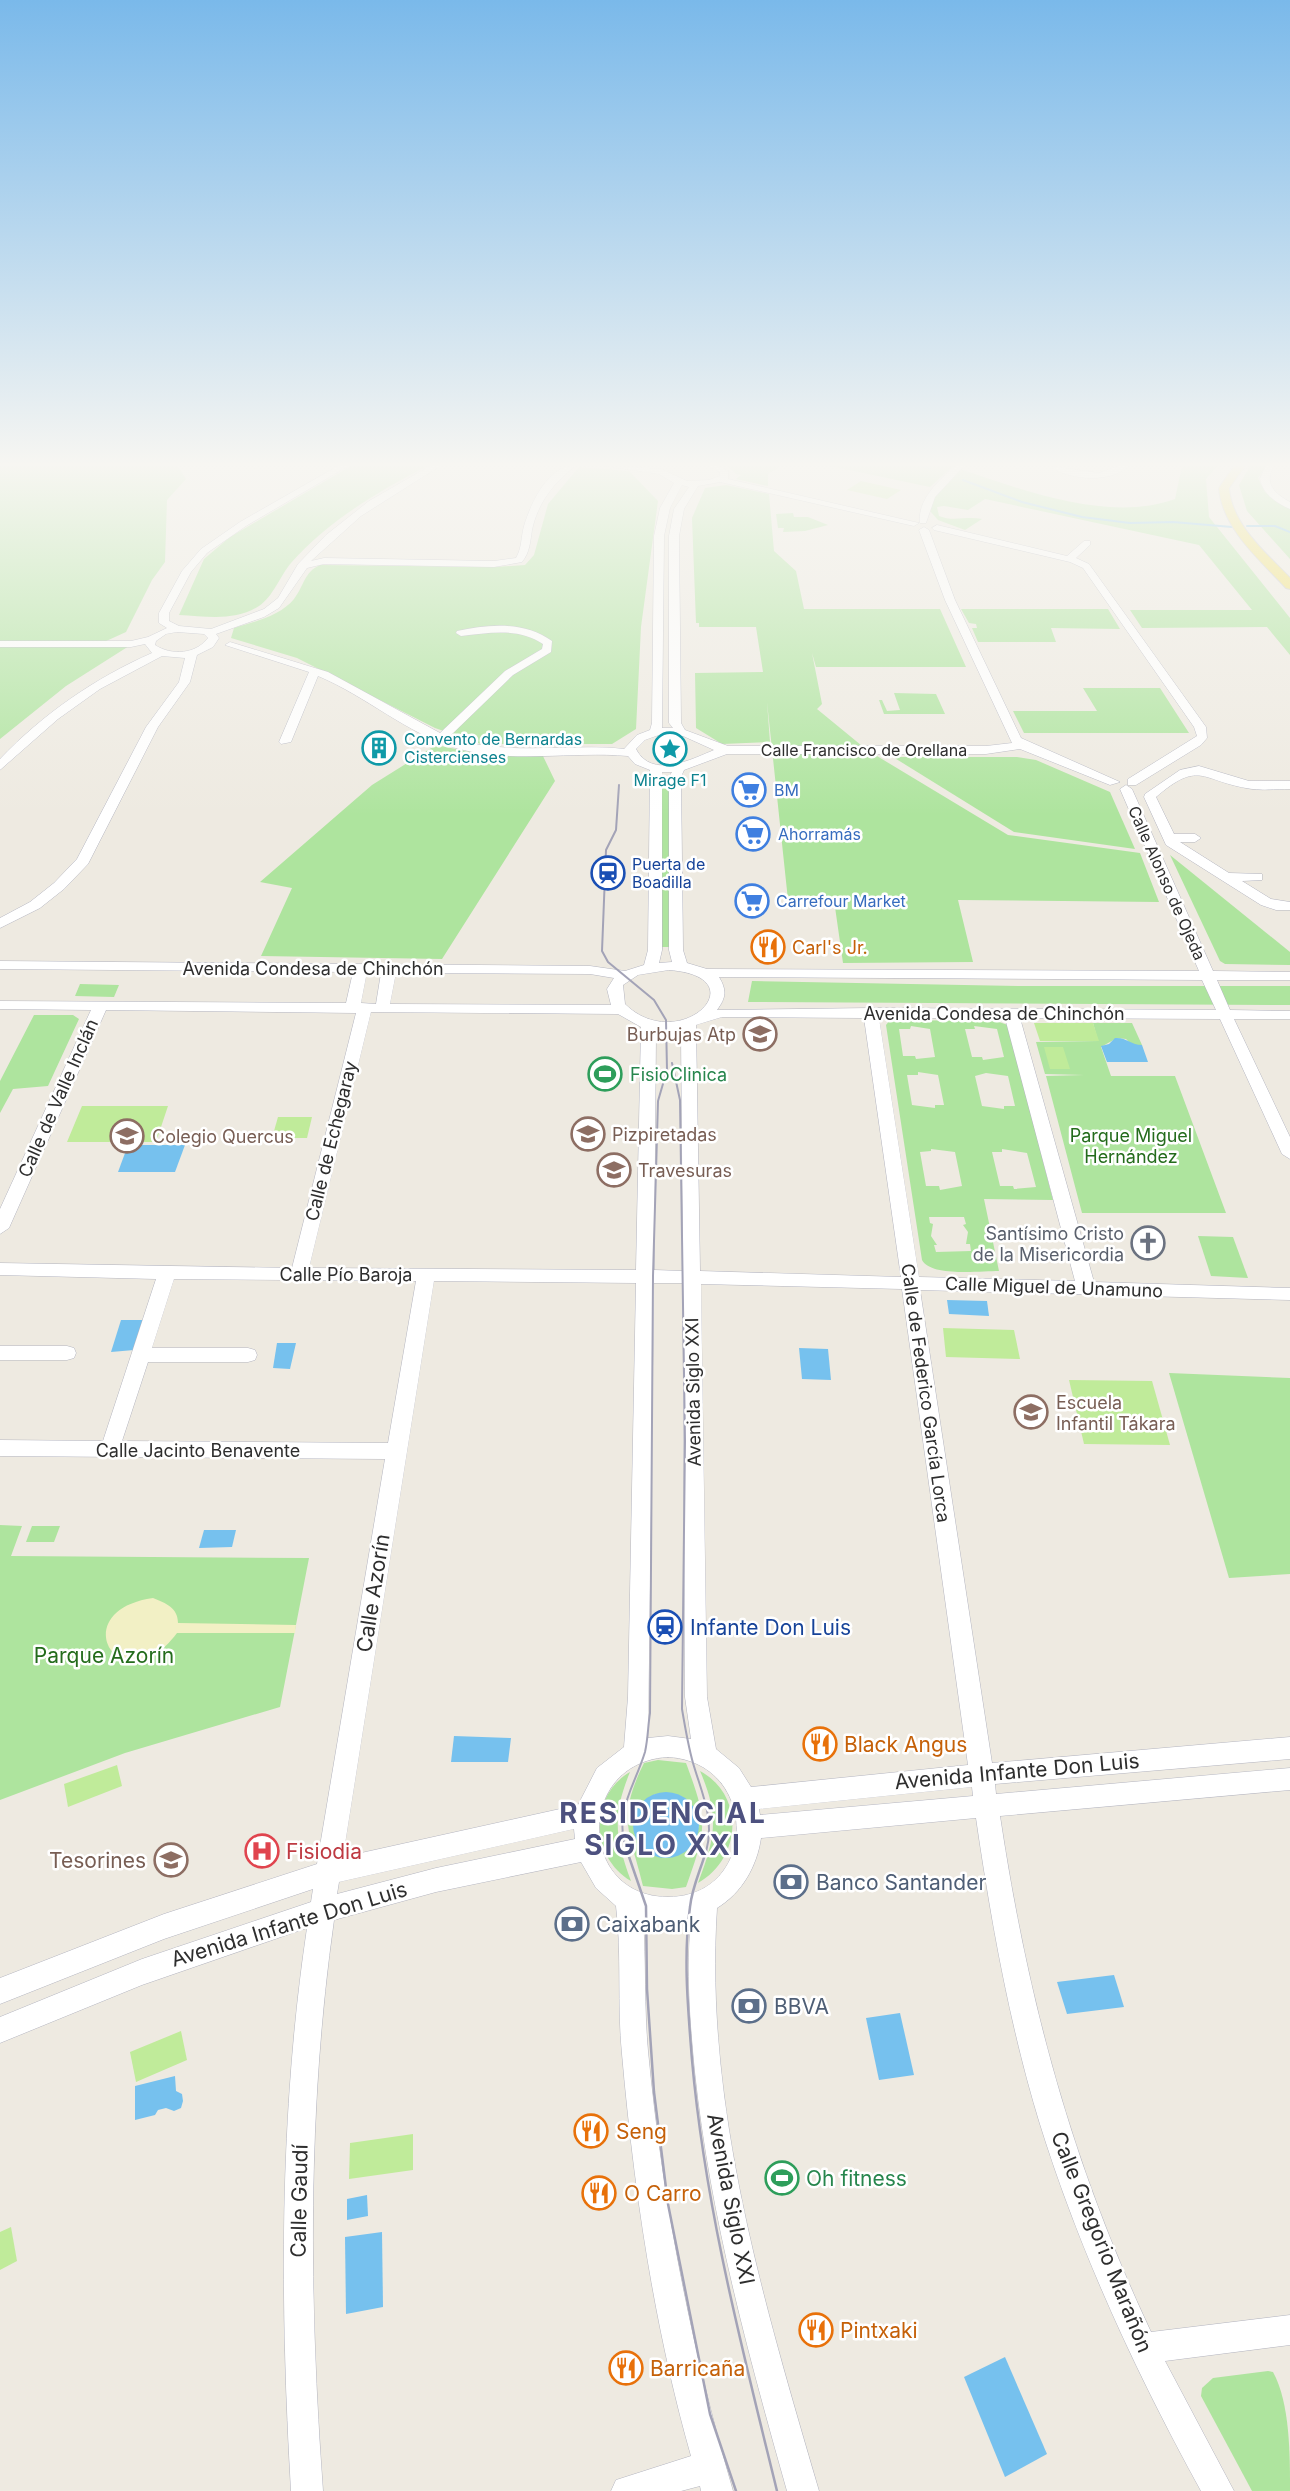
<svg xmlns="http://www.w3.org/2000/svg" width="1290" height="2491" viewBox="0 0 1290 2491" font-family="Inter,sans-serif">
  <rect width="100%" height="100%" fill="#eeeae1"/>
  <g fill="#aee49e" fill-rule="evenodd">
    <path d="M0,466H178L186,479L167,500L165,562L152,580L126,632L104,642L0,644Z"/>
    <path d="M351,466H427C379,491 328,521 291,563C280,576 273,597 259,606C235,622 205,616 179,615L204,559L230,537Z"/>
    <path d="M728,466H781L768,474V486L736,479L741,475L736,474Z"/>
    <path d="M830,466H953L930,487Z"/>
    <path d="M1182,466H1217L1206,479L1209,517L1290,618V655L1267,627L1142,628L1130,610H1252L1199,545L985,499L968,510L944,506L937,507L939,516C953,522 966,516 982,519L965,530L938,520L930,511L934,498L960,469C1023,490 1109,523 1175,499Z"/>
    <path d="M1250,466H1266L1258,478L1265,492L1290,509V559L1247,511L1239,485Z"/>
    <path d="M579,467L629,471L658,501L641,627L636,729L612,744H481L435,728L297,658L231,638L234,628C254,622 280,616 294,599C304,586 304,572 320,565L495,567L525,565L534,555L548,504Z"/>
    <path d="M726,485L769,494L774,551L796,571L804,609H940L966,667H816L812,653L822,704L817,709L867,750L1008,835L1140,853L1159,902L958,900L973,962L843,963L834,900H788L767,702L770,742L722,744L696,728L695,673L763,672L756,627H699V623H696L692,518L705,488Z"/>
    <path d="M793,513L794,517H808L828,525L805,531L783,532L784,528H778L776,514Z"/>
    <path d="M961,609H1108L1120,629L1051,628L1056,642H978L972,628H977L976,624L969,623Z"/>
    <path d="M0,646H129L66,686L0,739Z"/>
    <path d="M1083,688H1160L1189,733H1024L1013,711H1097Z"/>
    <path d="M894,693L936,694L945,714H884L879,700H882L887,711L900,710Z"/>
    <path d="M436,745L486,755L542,754L555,781L442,959L261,956L292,888L260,882L372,785Z"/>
    <path d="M893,757H1017L1036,760L1110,792L1135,849L1014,832Z"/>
    <path d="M662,779H672L671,947H659Z"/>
    <path d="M1170,855L1290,952V965L1225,964L1220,961Z"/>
    <path d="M752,981L1020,986H1290V1005L748,1002Z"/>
    <path d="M80,984L119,985L114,997L75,996Z"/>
    <path d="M34,1015H73L79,1019L48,1086L13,1089L0,1113V1081Z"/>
    <path d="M890,1020L996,1021L1008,1025L1053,1200L984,1199L999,1271C980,1271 931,1277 922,1260L886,1025ZM911,1026L930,1029L935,1057L916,1059L915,1056H903L899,1029H910ZM974,1026L997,1029L1004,1057L983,1060L982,1057H972L965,1029H975ZM918,1072L938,1075L944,1105H935V1108L912,1105L907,1075H918ZM986,1073L1008,1076L1015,1106H1004V1109L982,1106L975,1076ZM931,1149L955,1152L962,1186L940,1190L939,1186H926L920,1152L931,1151ZM1002,1149L1027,1153L1036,1187L1014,1189L1013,1186H1000L992,1152H1002ZM929,1217H964L966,1224L963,1225L968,1232L966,1244H970L971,1251L936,1252L934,1245H937L931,1236L933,1224L930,1223Z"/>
    <path d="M1093,1023H1132L1142,1045H1132L1126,1039L1117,1038L1101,1047L1111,1076H1175L1226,1213H1082L1046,1076L1084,1075L1045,1074L1036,1042L1098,1041Z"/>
    <path d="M1198,1236L1233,1237L1248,1278L1211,1276Z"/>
    <path d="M1169,1373L1290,1378V1574L1229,1578Z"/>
    <path d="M0,1525L22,1526L11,1556L309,1558L280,1707L125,1753L0,1800Z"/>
    <path d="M32,1526H60L54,1542H26Z"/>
    <path d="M658,1760L686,1763C708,1822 707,1828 686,1887L672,1889L643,1886C630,1831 616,1820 644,1763ZM655,1794L694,1807L699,1827L671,1856L649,1852L635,1836L638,1806Z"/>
    <path d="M700,1771C746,1796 741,1859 698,1883C715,1838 720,1817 700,1771Z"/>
    <path d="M630,1772C612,1816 615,1837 631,1881C590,1857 589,1796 630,1772Z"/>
    <path d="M1268,2371L1273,2372C1290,2403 1290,2454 1290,2491H1252L1201,2396L1202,2388L1213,2378Z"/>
  </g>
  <path fill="#f2f0c5" d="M153,1598C166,1603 178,1608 178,1623L296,1625L295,1633H177C121,1708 62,1611 153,1598Z"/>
  <g fill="#c0eb9a">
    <path d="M861,481L901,490L887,499L847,490Z"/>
    <path d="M1034,1023H1093L1099,1041H1040Z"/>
    <path d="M1044,1047H1063L1070,1069H1050Z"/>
    <path d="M82,1106H168L156,1142H67Z"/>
    <path d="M278,1117H312L307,1138H272Z"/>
    <path d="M943,1328L1014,1330L1020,1359L946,1357Z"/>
    <path d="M1069,1380L1152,1381L1170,1445L1084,1444Z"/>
    <path d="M117,1765L122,1786L68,1807L64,1784Z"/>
    <path d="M181,2031L187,2060L136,2082L130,2052Z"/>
    <path d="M413,2134V2170L349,2179L350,2143Z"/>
    <path d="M11,2227L17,2261L0,2270V2232Z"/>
  </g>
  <g fill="#76c1ee">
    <path d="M1115,1038C1126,1037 1131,1045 1142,1045L1148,1062H1107L1101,1046L1109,1044Z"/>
    <path d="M128,1145H185L175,1172H118Z"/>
    <path d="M947,1300L987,1301L989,1316L949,1314Z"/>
    <path d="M121,1320H144L134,1350L111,1352Z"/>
    <path d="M277,1343H296L290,1369L273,1368Z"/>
    <path d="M799,1348L828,1349L831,1380L802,1379Z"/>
    <path d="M204,1530H236L232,1547L199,1548Z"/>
    <path d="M454,1736L511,1738L508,1762H451Z"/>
    <circle cx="666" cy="1825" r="33"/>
    <path d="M1114,1975L1124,2007L1067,2014L1057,1982Z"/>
    <path d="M900,2013L914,2075L879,2080L866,2018Z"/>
    <path d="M175,2076L176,2091L182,2094L183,2101L181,2108L174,2111L166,2108L158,2110L155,2115L135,2120V2086Z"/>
    <path d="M367,2195L368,2216L347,2220V2199Z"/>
    <path d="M382,2232L383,2307L346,2314L345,2237Z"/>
    <path d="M1005,2357L1047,2454L1005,2477L964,2377Z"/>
  </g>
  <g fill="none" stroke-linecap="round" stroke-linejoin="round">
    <g stroke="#76c1ee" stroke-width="2">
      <path d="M921,466L930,468"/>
      <path d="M963,480L1022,502L1082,517L1130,523L1173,522L1232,527"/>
      <path d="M1247,526H1275L1290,532"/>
    </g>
    <defs>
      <g id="minor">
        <path d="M338,466H348L246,526L207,553L191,572L169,613V621L179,626L211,629L264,609L278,598L298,564L326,535L369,501L430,466H440L361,516L311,561L324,558L494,561L516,558C522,548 521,537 524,526C531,503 548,465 575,466C554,483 538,502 532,530C530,542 530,552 522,562L494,567L324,564L307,568L279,608L264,617L216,634L219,638L213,647L197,655L190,682L158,727L88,864L64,889L40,908L0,928V918L30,902L54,883L77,859L146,727L179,682L185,658L162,656L100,689L58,719L0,770V759C43,714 95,678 152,653L145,644L131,647H0V641H131L148,637L167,628L159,623V613L182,571L201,549L240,522ZM177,632L204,634L208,638C196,654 172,656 155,645L156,641L166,634Z"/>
        <path d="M606,466L661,469L687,481L709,480L720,476V472L708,466H719L728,471V479L919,523L914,526L720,482L698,486L684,509L679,536L681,723L685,730L728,746H986L1012,743L945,600L919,530L924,527L929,530L955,600L1021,738L1120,782L1110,785L1020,749L986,754H727L684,770L681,777L683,950L687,963L707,969L1199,971L1120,789L1126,785L1132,789L1213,971L1290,972V980H1217L1230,1010L1290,1011V1019H1234L1290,1137V1159L1282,1154L1220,1019L1020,1018L1094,1282L1290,1288V1300L920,1290L992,1763L1290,1737V1759L995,1784L996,1794L1290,1768V1790L1000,1816C1028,2001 1071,2162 1151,2332L1290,2315V2345L1165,2361L1234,2491H1201C1136,2373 1079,2250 1039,2121C1009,2022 991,1920 976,1818L761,1838C757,1866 742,1893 717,1908C704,2106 764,2303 819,2491H787C748,2353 710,2215 695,2072C690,2021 686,1970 691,1919L668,1922L643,1918C646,1962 644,2007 648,2051C662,2200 691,2348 733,2491H701L700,2486L681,2491H611L616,2480L691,2456C654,2326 634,2190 622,2054C617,2005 622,1955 616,1906L596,1888L581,1862L436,1892L334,1920C307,2110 309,2300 323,2491H291C280,2303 279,2115 307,1928L142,1985L0,2043V2017L142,1959L311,1902L313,1889L164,1939L0,2004V1978L164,1914L317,1864L385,1459L0,1456V1440L103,1441L156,1279L0,1275V1263L292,1268L356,1013L106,1010L9,1228L0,1234V1209L91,1010L0,1009V1001L346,1003L353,972L0,969V961L590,966L625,971L644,965L648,950L650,770L635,764L628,756C571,751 512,764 456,748C406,733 366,696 318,676L291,742L281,744L279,742L309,672L225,645L230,642L328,672L440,733L505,671L542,649L543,644C518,627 489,633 461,636L456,633L457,631C489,624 524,621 552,641L551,652L513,675L449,737C506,757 566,743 624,749L637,735L650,730L652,723L654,536L660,508L674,483L659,474ZM682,485L689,487L674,509L669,536V723L673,728H662L664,536L670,508ZM659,735L683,736L714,750C692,759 652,780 636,749L645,740ZM662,772H672L669,777V950L672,962L659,963L662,950ZM669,970C761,977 679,1057 625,1004L623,985L638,975ZM367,972L381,973L376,1004L361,1003ZM396,973L590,974L614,978L607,989L611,1005L390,1004ZM719,977L1202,980L1216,1010L871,1008L717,1010C726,998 727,990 719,977ZM371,1012L618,1014L641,1027L636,1270L309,1268ZM722,1017L864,1018L901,1277L700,1271L696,1025ZM879,1018H1005L1075,1281L919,1277ZM681,1031L683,1271L654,1270L656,1032ZM174,1279L416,1281L388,1443L122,1441L148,1362H248L255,1360L257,1355L255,1350L248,1348H152ZM434,1281L636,1283L628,1697L624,1747L597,1768L578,1805L343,1857ZM654,1283H683L685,1697L691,1739L668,1736L648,1738ZM701,1284L902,1289L968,1765L751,1787L739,1768L716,1749L707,1697ZM668,1757C760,1762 759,1897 668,1897C577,1897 575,1762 668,1757ZM972,1787L973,1796L760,1815L759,1809ZM574,1829L575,1839L436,1868L337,1894L339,1882Z"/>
        <path d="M955,466H964L935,497L926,523H920C917,500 939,480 955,466Z"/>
        <path d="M1049,466L1099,473L1119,466H1129C1109,484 1069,480 1049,466Z"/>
        <path d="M1266,466H1274C1263,483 1275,494 1290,502V509C1276,503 1263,494 1260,479Z"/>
        <path d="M937,525L1067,556L1084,541H1090V545L1076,558L1089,564L1206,727L1207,738L1201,745L1136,785H1128V779L1197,736L1194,727L1083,568L1070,562L934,530L932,528Z"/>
        <path d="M1199,766L1249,781H1290V789C1276,789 1260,791 1246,788C1201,780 1199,760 1156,797L1174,834H1195L1201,838L1195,842H1180L1229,873L1262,874V880L1242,881L1271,899L1290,902V910H1276L1261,905L1166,845L1144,797L1145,794L1180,770Z"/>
        <path d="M0,1346H67L74,1348L76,1353L74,1358L67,1360H0Z"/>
      </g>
      <path id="major" d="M1234,466H1245L1229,488C1232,525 1266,553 1290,578V589L1286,588C1260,560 1222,528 1219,488Z"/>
    </defs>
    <use href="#minor" stroke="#b4b5c0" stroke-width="1"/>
    <use href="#major" stroke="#c9c9c9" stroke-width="2"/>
    <use href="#minor" fill="#fff" fill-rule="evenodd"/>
    <use href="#major" fill="#f0df64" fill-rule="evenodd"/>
    <g stroke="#a3a3b7" stroke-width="2">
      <path d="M619,785L616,830L606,850L602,951L608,962L654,1000L666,1020L667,1070L658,1101L653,1276L650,1713C648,1725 648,1739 645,1752C634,1788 613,1812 627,1852"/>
      <path d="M672,1063L680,1100L685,1441L682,1709C685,1727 688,1745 693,1763C702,1794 715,1819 706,1852"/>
    </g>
    <g stroke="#a3a3b7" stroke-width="2.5">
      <path d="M627,1851L646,1906L647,1989L654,2092L668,2204L710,2414L736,2491"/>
      <path d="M706,1851C701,1869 692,1887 690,1907C683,1957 688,2009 692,2060C705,2207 742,2348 777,2491"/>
    </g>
  </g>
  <linearGradient id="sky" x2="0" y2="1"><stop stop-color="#7ab9ea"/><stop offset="0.57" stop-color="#f7f6f2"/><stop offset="1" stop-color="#f7f6f2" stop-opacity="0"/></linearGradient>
  <rect width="1290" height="815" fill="url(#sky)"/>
  <defs>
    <symbol id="building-ring" viewBox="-11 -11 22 22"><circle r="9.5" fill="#fff" stroke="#0f9aa8" stroke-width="1.5"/><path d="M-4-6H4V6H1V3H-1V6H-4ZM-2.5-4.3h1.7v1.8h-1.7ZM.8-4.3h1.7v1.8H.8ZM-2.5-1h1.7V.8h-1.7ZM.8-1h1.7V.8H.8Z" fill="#0f9aa8"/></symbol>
    <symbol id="sight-ring" viewBox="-11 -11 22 22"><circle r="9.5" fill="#fff" stroke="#0f9aa8" stroke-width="1.5"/><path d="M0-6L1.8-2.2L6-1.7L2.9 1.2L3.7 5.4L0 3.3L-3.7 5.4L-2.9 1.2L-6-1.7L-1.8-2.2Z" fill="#0f9aa8"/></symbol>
    <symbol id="supermarket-ring" viewBox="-11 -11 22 22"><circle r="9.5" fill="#fff" stroke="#3f7fe0" stroke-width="1.5"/><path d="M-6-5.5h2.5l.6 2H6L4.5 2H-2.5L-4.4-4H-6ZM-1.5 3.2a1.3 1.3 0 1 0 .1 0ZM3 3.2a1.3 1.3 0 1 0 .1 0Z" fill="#3f7fe0"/></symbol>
    <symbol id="station-ring" viewBox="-11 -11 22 22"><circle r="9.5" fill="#fff" stroke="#1a4fb4" stroke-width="1.5"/><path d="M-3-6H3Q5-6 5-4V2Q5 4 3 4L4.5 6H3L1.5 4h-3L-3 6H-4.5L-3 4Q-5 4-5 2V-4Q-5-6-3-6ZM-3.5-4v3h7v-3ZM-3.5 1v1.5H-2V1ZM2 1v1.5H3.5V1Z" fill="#1a4fb4"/></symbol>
    <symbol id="restaurant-ring" viewBox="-11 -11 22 22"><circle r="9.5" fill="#fff" stroke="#e8710a" stroke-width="1.5"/><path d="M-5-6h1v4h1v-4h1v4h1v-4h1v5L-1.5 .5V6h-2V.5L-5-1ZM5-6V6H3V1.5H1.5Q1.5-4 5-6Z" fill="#e8710a"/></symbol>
    <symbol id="school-ring" viewBox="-11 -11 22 22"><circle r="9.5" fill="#fff" stroke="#8d6e63" stroke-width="1.5"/><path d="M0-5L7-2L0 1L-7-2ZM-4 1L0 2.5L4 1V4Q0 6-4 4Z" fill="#8d6e63"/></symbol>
    <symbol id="stadium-ring" viewBox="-11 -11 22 22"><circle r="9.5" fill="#fff" stroke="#2e9e5b" stroke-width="1.5"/><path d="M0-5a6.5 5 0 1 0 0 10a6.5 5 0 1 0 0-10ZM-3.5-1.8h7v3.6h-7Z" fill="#2e9e5b"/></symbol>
    <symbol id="church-ring" viewBox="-11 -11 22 22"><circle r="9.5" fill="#fff" stroke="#6b7280" stroke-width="1.5"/><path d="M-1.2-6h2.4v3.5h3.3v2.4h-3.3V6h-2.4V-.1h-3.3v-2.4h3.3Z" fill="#6b7280"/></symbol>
    <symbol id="hospital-ring" viewBox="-11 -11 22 22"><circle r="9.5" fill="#fff" stroke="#e0444e" stroke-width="1.5"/><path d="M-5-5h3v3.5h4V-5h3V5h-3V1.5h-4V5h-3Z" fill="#e0444e"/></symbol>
    <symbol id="bank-ring" viewBox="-11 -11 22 22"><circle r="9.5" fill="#fff" stroke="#5c6f8a" stroke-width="1.5"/><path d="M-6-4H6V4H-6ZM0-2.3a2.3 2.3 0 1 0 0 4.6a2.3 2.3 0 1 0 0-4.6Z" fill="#5c6f8a"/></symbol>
  </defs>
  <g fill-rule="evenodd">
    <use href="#building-ring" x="360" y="729" width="38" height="38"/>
    <use href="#sight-ring" x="651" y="730" width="38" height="38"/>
    <use href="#supermarket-ring" x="730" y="771" width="38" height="38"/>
    <use href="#supermarket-ring" x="734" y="815" width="38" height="38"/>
    <use href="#station-ring" x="589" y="854" width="38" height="38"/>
    <use href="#supermarket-ring" x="733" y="882" width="38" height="38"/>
    <use href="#restaurant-ring" x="749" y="928" width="38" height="38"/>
    <use href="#school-ring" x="741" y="1015" width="38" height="38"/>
    <use href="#stadium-ring" x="586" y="1055" width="38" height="38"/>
    <use href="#school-ring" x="569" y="1115" width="38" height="38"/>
    <use href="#school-ring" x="108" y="1117" width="38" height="38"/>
    <use href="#school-ring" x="595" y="1151" width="38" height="38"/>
    <use href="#church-ring" x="1129" y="1224" width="38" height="38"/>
    <use href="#school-ring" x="1012" y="1393" width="38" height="38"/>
    <use href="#station-ring" x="646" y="1608" width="38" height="38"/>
    <use href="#restaurant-ring" x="801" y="1725" width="38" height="38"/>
    <use href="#hospital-ring" x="243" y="1832" width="38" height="38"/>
    <use href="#school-ring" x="152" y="1841" width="38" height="38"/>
    <use href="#bank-ring" x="772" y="1863" width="38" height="38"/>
    <use href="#bank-ring" x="553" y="1905" width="38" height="38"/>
    <use href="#bank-ring" x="730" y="1987" width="38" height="38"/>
    <use href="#restaurant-ring" x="572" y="2112" width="38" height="38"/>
    <use href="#stadium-ring" x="763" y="2159" width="38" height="38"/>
    <use href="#restaurant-ring" x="580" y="2174" width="38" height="38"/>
    <use href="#restaurant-ring" x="797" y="2311" width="38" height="38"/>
    <use href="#restaurant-ring" x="607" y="2349" width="38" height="38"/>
  </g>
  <g text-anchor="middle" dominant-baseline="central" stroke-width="5" stroke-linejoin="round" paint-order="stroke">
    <g font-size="16" fill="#0d838f" stroke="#fff" text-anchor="start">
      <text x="404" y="739">Convento de Bernardas<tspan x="404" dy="18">Cistercienses</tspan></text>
      <text x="670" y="780" text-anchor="middle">Mirage F1</text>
    </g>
    <g font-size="16" fill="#2e2e2e" stroke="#fff">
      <text x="864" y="750">Calle Francisco de Orellana</text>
      <text transform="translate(1167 883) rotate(66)">Calle Alonso de Ojeda</text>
    </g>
    <g font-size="16" fill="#366cbe" stroke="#fff" text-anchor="start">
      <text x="774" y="790">BM</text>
      <text x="778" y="834">Ahorramás</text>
      <text x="776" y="901">Carrefour Market</text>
    </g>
    <g font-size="16" fill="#164399" stroke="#fff" text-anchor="start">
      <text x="632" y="864">Puerta de<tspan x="632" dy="18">Boadilla</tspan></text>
    </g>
    <g font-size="18" fill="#c56008" stroke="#fff" text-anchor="start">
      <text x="792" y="947">Carl's Jr.</text>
    </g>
    <g font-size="18" fill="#2e2e2e" stroke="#fff">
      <text x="313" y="968">Avenida Condesa de Chinchón</text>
      <text x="994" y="1013">Avenida Condesa de Chinchón</text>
      <text transform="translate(58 1098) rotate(-66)">Calle de Valle Inclán</text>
      <text transform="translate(331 1141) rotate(-76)">Calle de Echegaray</text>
      <text x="346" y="1274">Calle Pío Baroja</text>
      <text transform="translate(1054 1287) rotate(2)">Calle Miguel de Unamuno</text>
      <text transform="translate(693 1392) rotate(-91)">Avenida Siglo XXI</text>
      <text transform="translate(926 1393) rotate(82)">Calle de Federico García Lorca</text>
      <text x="198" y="1450">Calle Jacinto Benavente</text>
    </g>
    <g font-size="18" fill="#785e54" stroke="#fff" text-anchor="start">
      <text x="736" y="1034" text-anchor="end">Burbujas Atp</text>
      <text x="612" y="1134">Pizpiretadas</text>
      <text x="152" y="1136">Colegio Quercus</text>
      <text x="638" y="1170">Travesuras</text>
      <text x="1056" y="1402">Escuela<tspan x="1056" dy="21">Infantil Tákara</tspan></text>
    </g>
    <g font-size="18" fill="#27864d" stroke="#fff" text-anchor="start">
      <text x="630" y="1074">FisioClinica</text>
    </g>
    <g font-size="18" fill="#246c1c" stroke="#fff">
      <text x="1131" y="1135">Parque Miguel<tspan x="1131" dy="21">Hernández</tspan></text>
    </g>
    <g font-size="18" fill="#5b616d" stroke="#fff" text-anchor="end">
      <text x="1124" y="1233">Santísimo Cristo<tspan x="1124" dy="21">de la Misericordia</tspan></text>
    </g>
    <g font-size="21" fill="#2e2e2e" stroke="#fff">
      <text transform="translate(373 1593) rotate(-81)">Calle Azorín</text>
      <text transform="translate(1017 1771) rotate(-5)">Avenida Infante Don Luis</text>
      <text transform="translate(289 1924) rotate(-17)">Avenida Infante Don Luis</text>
      <text transform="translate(731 2199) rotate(79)">Avenida Siglo XXI</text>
      <text transform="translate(299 2201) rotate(-89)">Calle Gaudí</text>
      <text transform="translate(1102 2242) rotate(68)">Calle Gregorio Marañón</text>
    </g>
    <g font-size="21" fill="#164399" stroke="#fff" text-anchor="start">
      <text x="690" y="1627">Infante Don Luis</text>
    </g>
    <g font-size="21" fill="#246c1c" stroke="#fff">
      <text x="104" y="1655">Parque Azorín</text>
    </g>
    <g font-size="21" fill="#c56008" stroke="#fff" text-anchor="start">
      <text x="844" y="1744">Black Angus</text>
      <text x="616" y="2131">Seng</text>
      <text x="624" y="2193">O Carro</text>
      <text x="840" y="2330">Pintxaki</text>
      <text x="650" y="2368">Barricaña</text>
    </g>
    <g font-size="21" fill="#be3a42" stroke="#fff" text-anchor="start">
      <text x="286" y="1851">Fisiodia</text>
    </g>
    <g font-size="21" fill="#785e54" stroke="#fff" text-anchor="end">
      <text x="146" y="1860">Tesorines</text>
    </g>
    <g font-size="21" fill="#4e5e75" stroke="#fff" text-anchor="start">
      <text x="816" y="1882">Banco Santander</text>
      <text x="596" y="1924">Caixabank</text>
      <text x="774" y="2006">BBVA</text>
    </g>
    <g font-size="21" fill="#27864d" stroke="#fff" text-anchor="start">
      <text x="806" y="2178">Oh fitness</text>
    </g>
    <g font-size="28" font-weight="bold" letter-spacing="2" fill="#4d517f" stroke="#fff">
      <text x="663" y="1813">RESIDENCIAL<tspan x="663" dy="32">SIGLO XXI</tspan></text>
    </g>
  </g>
</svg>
